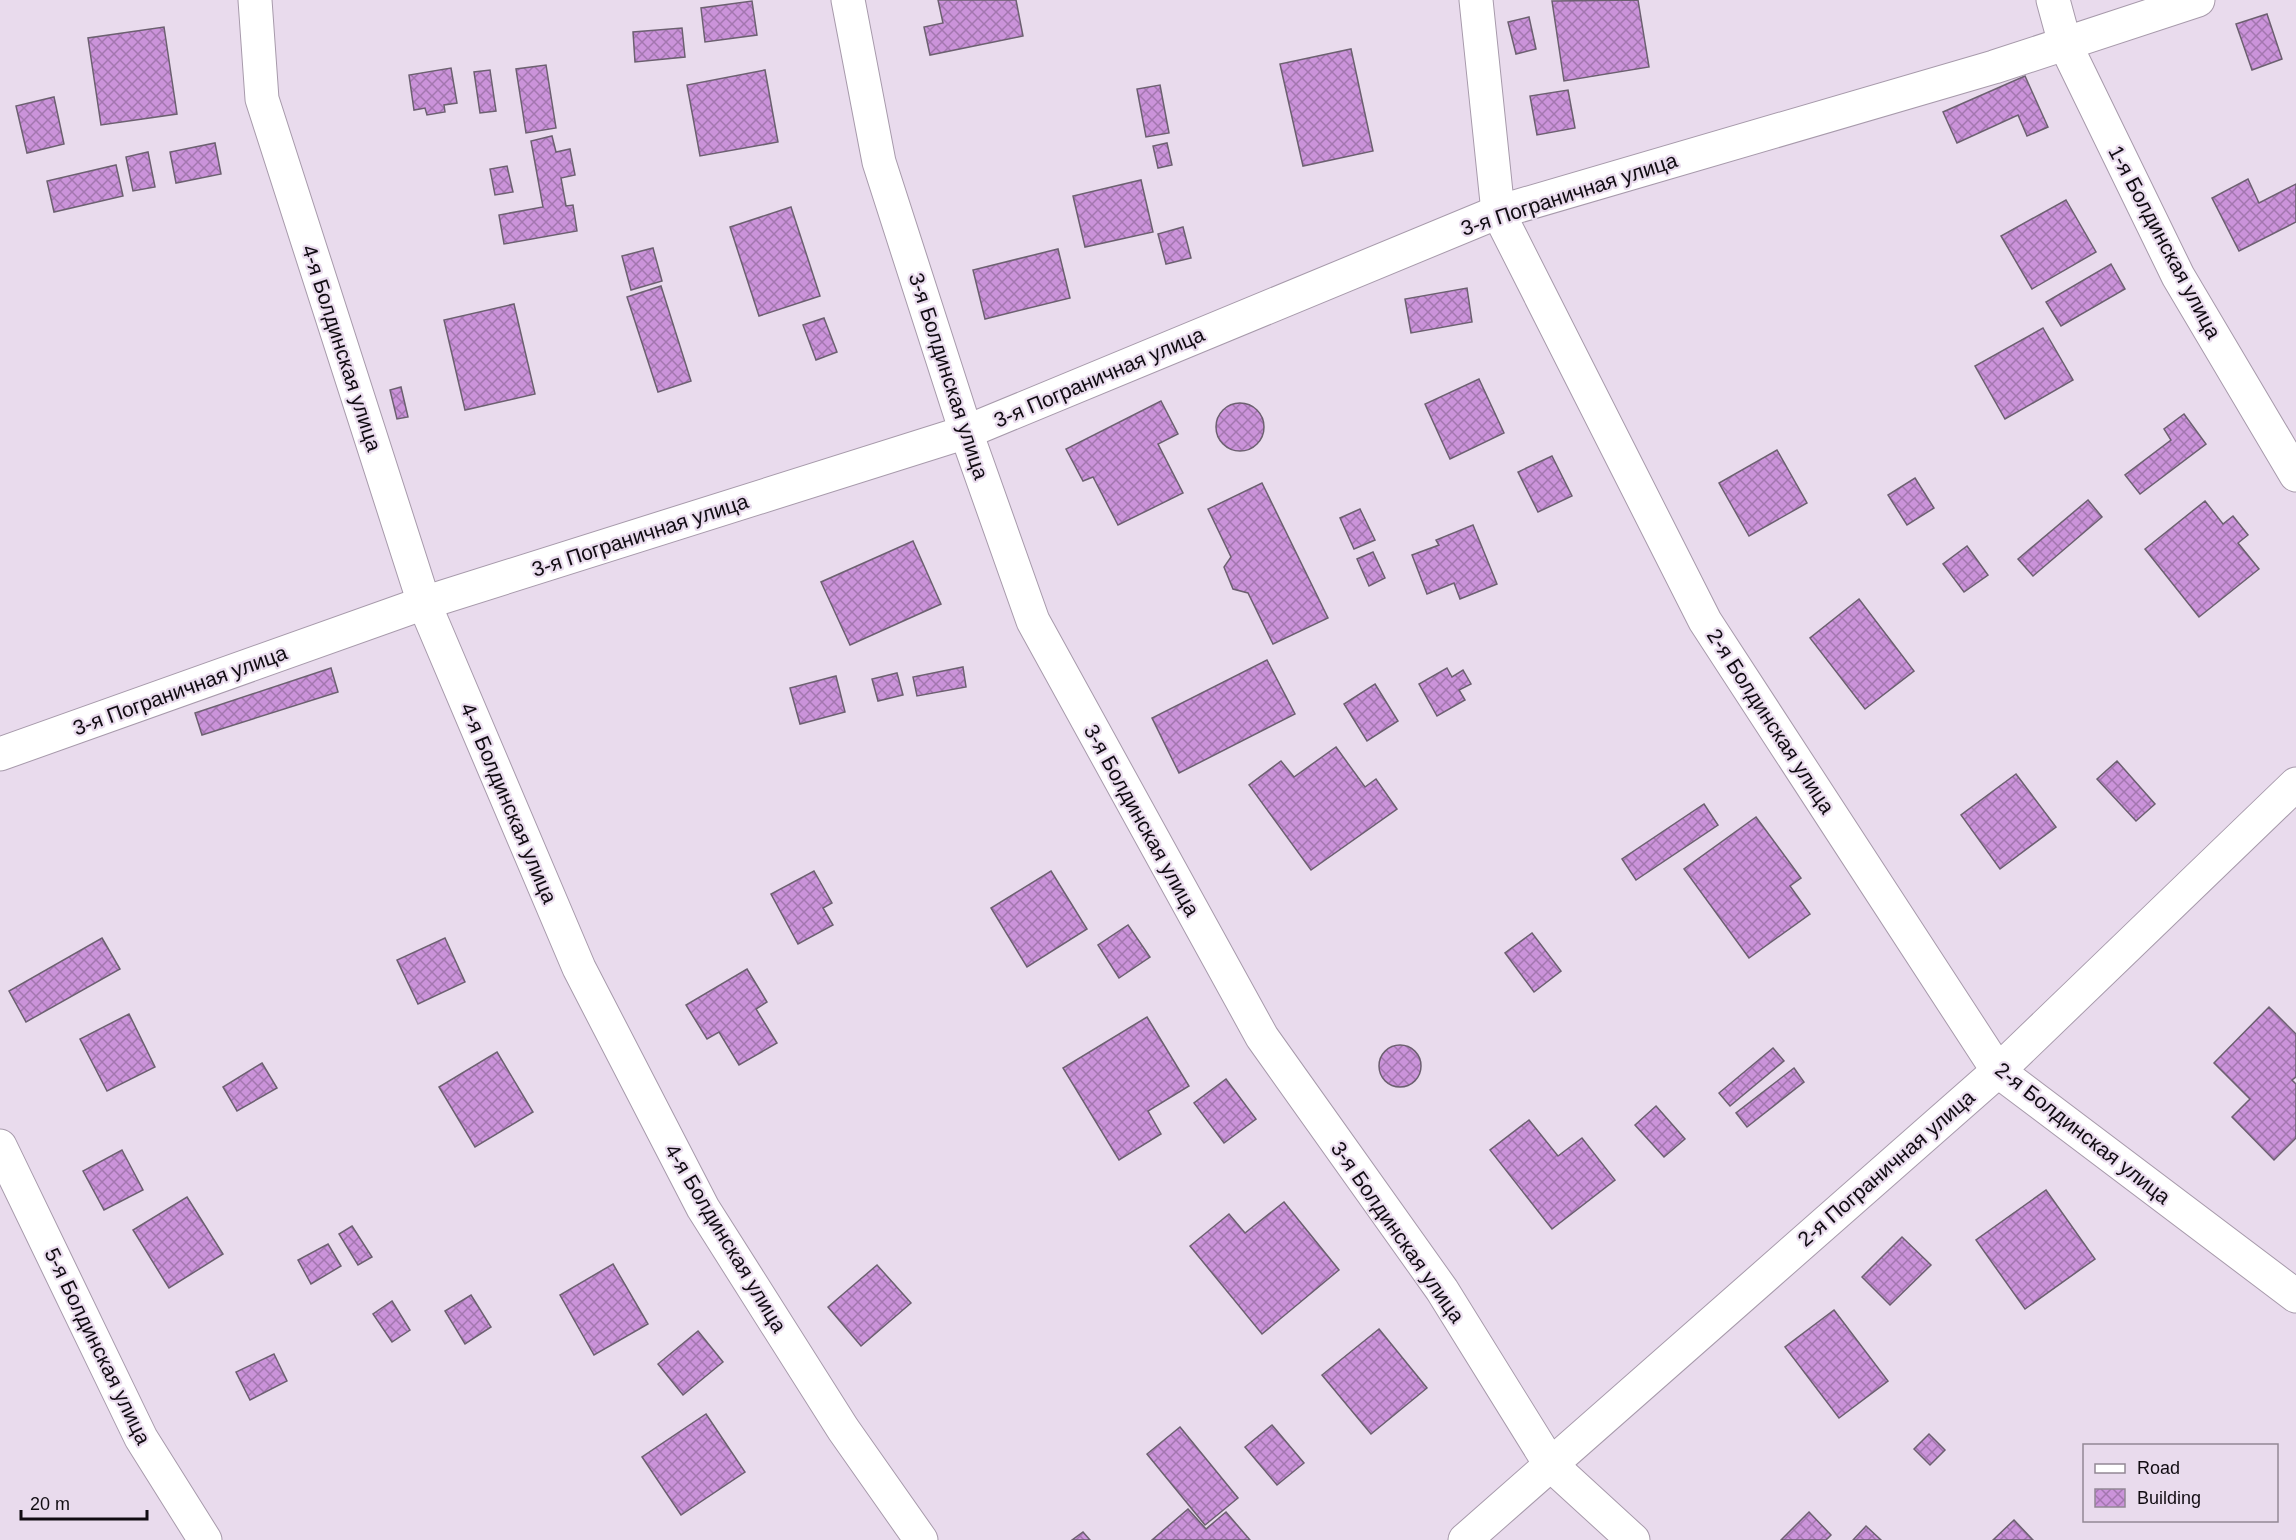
<svg xmlns="http://www.w3.org/2000/svg" width="2296" height="1540" viewBox="0 0 2296 1540" font-family="Arial,sans-serif">
  <defs>
    <pattern id="building-cross-hatch" width="8" height="8" patternUnits="userSpaceOnUse" patternTransform="scale(1.5)"><rect width="8" height="8" fill="#cb93da"/><path d="M0 0l8 8M0 8l8-8" fill="none" stroke="#a376af"/></pattern>
  </defs>
  <rect width="100%" height="100%" fill="#e9dbed"/>
  <g fill="url(#building-cross-hatch)" stroke="#6c6070" stroke-width="1.5">
    <path d="M938,0H1016L1023,36L930,55L924,27L943,23Z"/>
    <path d="M1638,0L1649,67L1564,81L1552,1Z"/>
    <path d="M752,1L757,35L705,42L701,8Z"/>
    <path d="M2267,14L2282,59L2252,70L2236,24Z"/>
    <path d="M1529,17L1536,49L1516,54L1508,22Z"/>
    <path d="M164,27L177,114L101,125L88,38Z"/>
    <path d="M682,28L685,57L635,62L633,32Z"/>
    <path d="M1351,49L1373,151L1303,166L1280,64Z"/>
    <path d="M546,65L556,128L526,133L516,69Z"/>
    <path d="M451,68L457,103L444,105L445,112L427,115L425,108L414,110L409,75Z"/>
    <path d="M490,70L496,111L480,113L474,72Z"/>
    <path d="M765,70L778,142L700,156L687,85Z"/>
    <path d="M2025,76L2048,127L2027,136L2018,115L1957,143L1943,112Z"/>
    <path d="M1160,85L1169,133L1146,137L1137,89Z"/>
    <path d="M1568,90L1575,128L1537,135L1530,96Z"/>
    <path d="M54,97L64,144L27,153L16,106Z"/>
    <path d="M552,136L556,152L570,149L575,175L561,178L566,206L573,205L577,231L504,244L499,215L543,207L531,141Z"/>
    <path d="M215,143L221,174L176,183L170,152Z"/>
    <path d="M1167,143L1172,165L1158,168L1153,146Z"/>
    <path d="M148,152L155,187L133,191L126,157Z"/>
    <path d="M116,165L123,196L54,212L47,181Z"/>
    <path d="M507,166L513,192L495,195L490,169Z"/>
    <path d="M2248,179L2259,203L2296,184V222L2239,251L2212,198Z"/>
    <path d="M1141,180L1153,232L1085,247L1073,196Z"/>
    <path d="M2066,200L2096,252L2032,289L2001,236Z"/>
    <path d="M791,207L820,296L759,316L730,227Z"/>
    <path d="M1183,227L1191,258L1166,264L1158,234Z"/>
    <path d="M653,248L662,281L631,290L622,256Z"/>
    <path d="M1058,249L1070,298L985,319L973,270Z"/>
    <path d="M2111,264L2125,289L2061,326L2046,302Z"/>
    <path d="M661,286L691,381L658,392L627,297Z"/>
    <path d="M1467,288L1472,322L1411,333L1405,299Z"/>
    <path d="M514,304L535,394L465,410L444,320Z"/>
    <path d="M824,318L837,352L816,360L803,325Z"/>
    <path d="M2043,328L2073,380L2005,419L1975,366Z"/>
    <path d="M1479,379L1504,433L1450,459L1425,404Z"/>
    <path d="M401,387L408,417L397,419L390,390Z"/>
    <path d="M1161,401L1178,434L1158,444L1183,493L1118,525L1093,477L1083,481L1066,449Z"/>
    <circle cx="1240" cy="427" r="24"/>
    <path d="M2184,414L2206,444L2140,494L2125,475L2171,440L2164,429Z"/>
    <path d="M1777,450L1807,503L1749,536L1719,483Z"/>
    <path d="M1552,456L1572,496L1538,512L1518,472Z"/>
    <path d="M1915,478L1934,508L1907,525L1888,495Z"/>
    <path d="M1262,483L1328,618L1273,644L1248,593L1233,589L1224,567L1231,557L1208,509Z"/>
    <path d="M2088,500L2102,517L2033,576L2018,559Z"/>
    <path d="M2205,501L2223,524L2233,516L2248,535L2238,543L2259,569L2199,617L2145,549Z"/>
    <path d="M1360,509L1375,540L1354,549L1340,518Z"/>
    <path d="M1473,525L1497,584L1460,599L1454,583L1427,594L1412,555L1439,545L1436,540Z"/>
    <path d="M913,541L941,604L850,645L821,582Z"/>
    <path d="M1967,546L1988,575L1964,592L1943,564Z"/>
    <path d="M1373,552L1385,578L1369,586L1357,559Z"/>
    <path d="M1859,599L1914,671L1865,709L1810,638Z"/>
    <path d="M1267,660L1295,714L1179,773L1152,718Z"/>
    <path d="M963,667L966,687L917,696L913,677Z"/>
    <path d="M331,668L338,692L202,735L195,713Z"/>
    <path d="M1447,668L1452,677L1463,670L1471,684L1459,690L1465,700L1437,716L1419,684Z"/>
    <path d="M897,673L903,695L878,701L872,679Z"/>
    <path d="M836,676L845,712L800,724L790,688Z"/>
    <path d="M1375,684L1398,721L1367,741L1344,704Z"/>
    <path d="M1336,747L1365,787L1376,779L1397,809L1311,870L1249,785L1281,761L1294,777Z"/>
    <path d="M2117,761L2155,804L2136,821L2097,779Z"/>
    <path d="M2016,774L2056,827L2000,869L1961,815Z"/>
    <path d="M1704,804L1718,825L1636,880L1622,859Z"/>
    <path d="M1756,817L1801,878L1790,886L1810,914L1749,958L1684,869Z"/>
    <path d="M814,871L832,903L823,908L833,925L798,944L771,894Z"/>
    <path d="M1051,871L1087,929L1027,967L991,908Z"/>
    <path d="M1128,925L1150,957L1119,978L1098,945Z"/>
    <path d="M1532,933L1561,971L1534,992L1505,953Z"/>
    <path d="M102,938L120,969L26,1022L9,991Z"/>
    <path d="M445,938L465,982L418,1004L397,960Z"/>
    <path d="M747,969L767,1002L756,1009L777,1043L739,1065L719,1032L707,1039L686,1005Z"/>
    <path d="M2269,1007L2296,1034V1077L2292,1080L2296,1084V1138L2274,1160L2232,1117L2250,1099L2214,1063Z"/>
    <path d="M129,1014L155,1067L107,1091L80,1039Z"/>
    <path d="M1147,1017L1189,1086L1148,1111L1161,1134L1119,1160L1063,1068Z"/>
    <circle cx="1400" cy="1066" r="21"/>
    <path d="M1773,1048L1784,1061L1730,1106L1719,1093Z"/>
    <path d="M497,1052L533,1112L475,1147L439,1087Z"/>
    <path d="M262,1063L277,1088L237,1111L223,1087Z"/>
    <path d="M1794,1068L1804,1082L1747,1127L1736,1113Z"/>
    <path d="M1226,1079L1256,1119L1224,1143L1194,1103Z"/>
    <path d="M1656,1106L1685,1139L1664,1157L1635,1125Z"/>
    <path d="M1529,1120L1558,1156L1582,1138L1615,1180L1552,1229L1490,1150Z"/>
    <path d="M122,1150L143,1190L104,1210L83,1171Z"/>
    <path d="M2046,1190L2095,1259L2025,1309L1976,1240Z"/>
    <path d="M187,1197L223,1254L169,1288L133,1230Z"/>
    <path d="M1284,1202L1339,1270L1262,1334L1190,1246L1229,1214L1245,1233Z"/>
    <path d="M352,1226L372,1257L358,1265L339,1234Z"/>
    <path d="M1902,1237L1931,1265L1890,1305L1862,1277Z"/>
    <path d="M328,1244L341,1266L311,1284L298,1260Z"/>
    <path d="M613,1264L648,1324L594,1355L560,1295Z"/>
    <path d="M877,1265L911,1303L861,1346L828,1307Z"/>
    <path d="M471,1295L491,1327L465,1344L445,1311Z"/>
    <path d="M392,1301L410,1330L392,1342L373,1314Z"/>
    <path d="M1834,1310L1888,1381L1839,1418L1785,1347Z"/>
    <path d="M1379,1329L1427,1388L1371,1434L1322,1375Z"/>
    <path d="M698,1331L723,1362L683,1395L658,1364Z"/>
    <path d="M274,1354L287,1381L250,1400L236,1372Z"/>
    <path d="M706,1414L745,1472L681,1515L642,1457Z"/>
    <path d="M1272,1425L1304,1463L1277,1485L1245,1447Z"/>
    <path d="M1180,1427L1238,1498L1205,1525L1147,1454Z"/>
    <path d="M1929,1434L1945,1450L1930,1465L1914,1449Z"/>
    <path d="M1188,1509L1206,1529L1226,1512L1250,1540H1152Z"/>
    <path d="M1809,1512L1831,1535L1826,1540H1781Z"/>
    <path d="M2014,1520L2033,1540H1993Z"/>
    <path d="M1866,1526L1881,1540H1853Z"/>
    <path d="M1083,1532L1090,1540H1072Z"/>
  </g>
  <g fill="none" stroke-linecap="round" stroke-linejoin="round">
    <defs>
      <g id="minor">
        <path d="M255,0L262,99L424,603L579,968L703,1208L843,1429L921,1540"/>
        <path d="M848,0L879,162L966,432L1033,621L1262,1037L1442,1290L1550,1464L1633,1540"/>
        <path d="M1476,0L1498,212L1705,621L1998,1071L2296,1296"/>
        <path d="M2053,0L2065,44L2178,276L2296,475"/>
        <path d="M0,754L424,603L966,432L1498,212L1994,67L2198,0"/>
        <path d="M0,1146L141,1438L205,1540"/>
        <path d="M1465,1540L1998,1071L2296,784"/>
      </g>
    </defs>
    <use href="#minor" stroke="#a79aab" stroke-width="35"/>
    <use href="#minor" stroke="#fff" stroke-width="33"/>
  </g>
  <g text-anchor="middle" dominant-baseline="central" stroke-width="4.5" stroke-linejoin="round" paint-order="stroke">
    <g font-size="21" fill="#110c12" stroke="#e9dbed">
      <text transform="translate(1569 194) rotate(-18)">3-я Пограничная улица</text>
      <text transform="translate(2165 242) rotate(62)">1-я Болдинская улица</text>
      <text transform="translate(342 348) rotate(72)">4-я Болдинская улица</text>
      <text transform="translate(949 376) rotate(72)">3-я Болдинская улица</text>
      <text transform="translate(1099 377) rotate(-23)">3-я Пограничная улица</text>
      <text transform="translate(640 535) rotate(-18)">3-я Пограничная улица</text>
      <text transform="translate(180 690) rotate(-20)">3-я Пограничная улица</text>
      <text transform="translate(1771 721) rotate(57)">2-я Болдинская улица</text>
      <text transform="translate(509 803) rotate(67)">4-я Болдинская улица</text>
      <text transform="translate(1142 820) rotate(61)">3-я Болдинская улица</text>
      <text transform="translate(2083 1133) rotate(38)">2-я Болдинская улица</text>
      <text transform="translate(1886 1168) rotate(-41)">2-я Пограничная улица</text>
      <text transform="translate(1398 1232) rotate(55)">3-я Болдинская улица</text>
      <text transform="translate(726 1238) rotate(59)">4-я Болдинская улица</text>
      <text transform="translate(98 1346) rotate(64)">5-я Болдинская улица</text>
    </g>
  </g>
  <rect x="2083" y="1444" width="195" height="78" fill="#e9dbed" stroke="#938895" stroke-width="1.5"/>
  <rect x="2095" y="1464" width="30" height="9" fill="#ffffff" stroke="#938895" stroke-width="1.5"/>
  <text x="2137" y="1474" font-size="18" fill="#110c12">Road</text>
  <rect x="2095" y="1489" width="30" height="18" fill="url(#building-cross-hatch)" stroke="#938895" stroke-width="1.5"/>
  <text x="2137" y="1504" font-size="18" fill="#110c12">Building</text>
  <path d="M21 1510v9h126v-9" fill="none" stroke="#110c12" stroke-width="3"/>
  <text x="30" y="1510" font-size="18" fill="#110c12" stroke="#e9dbed" stroke-width="4.5" paint-order="stroke">20 m</text>
</svg>
